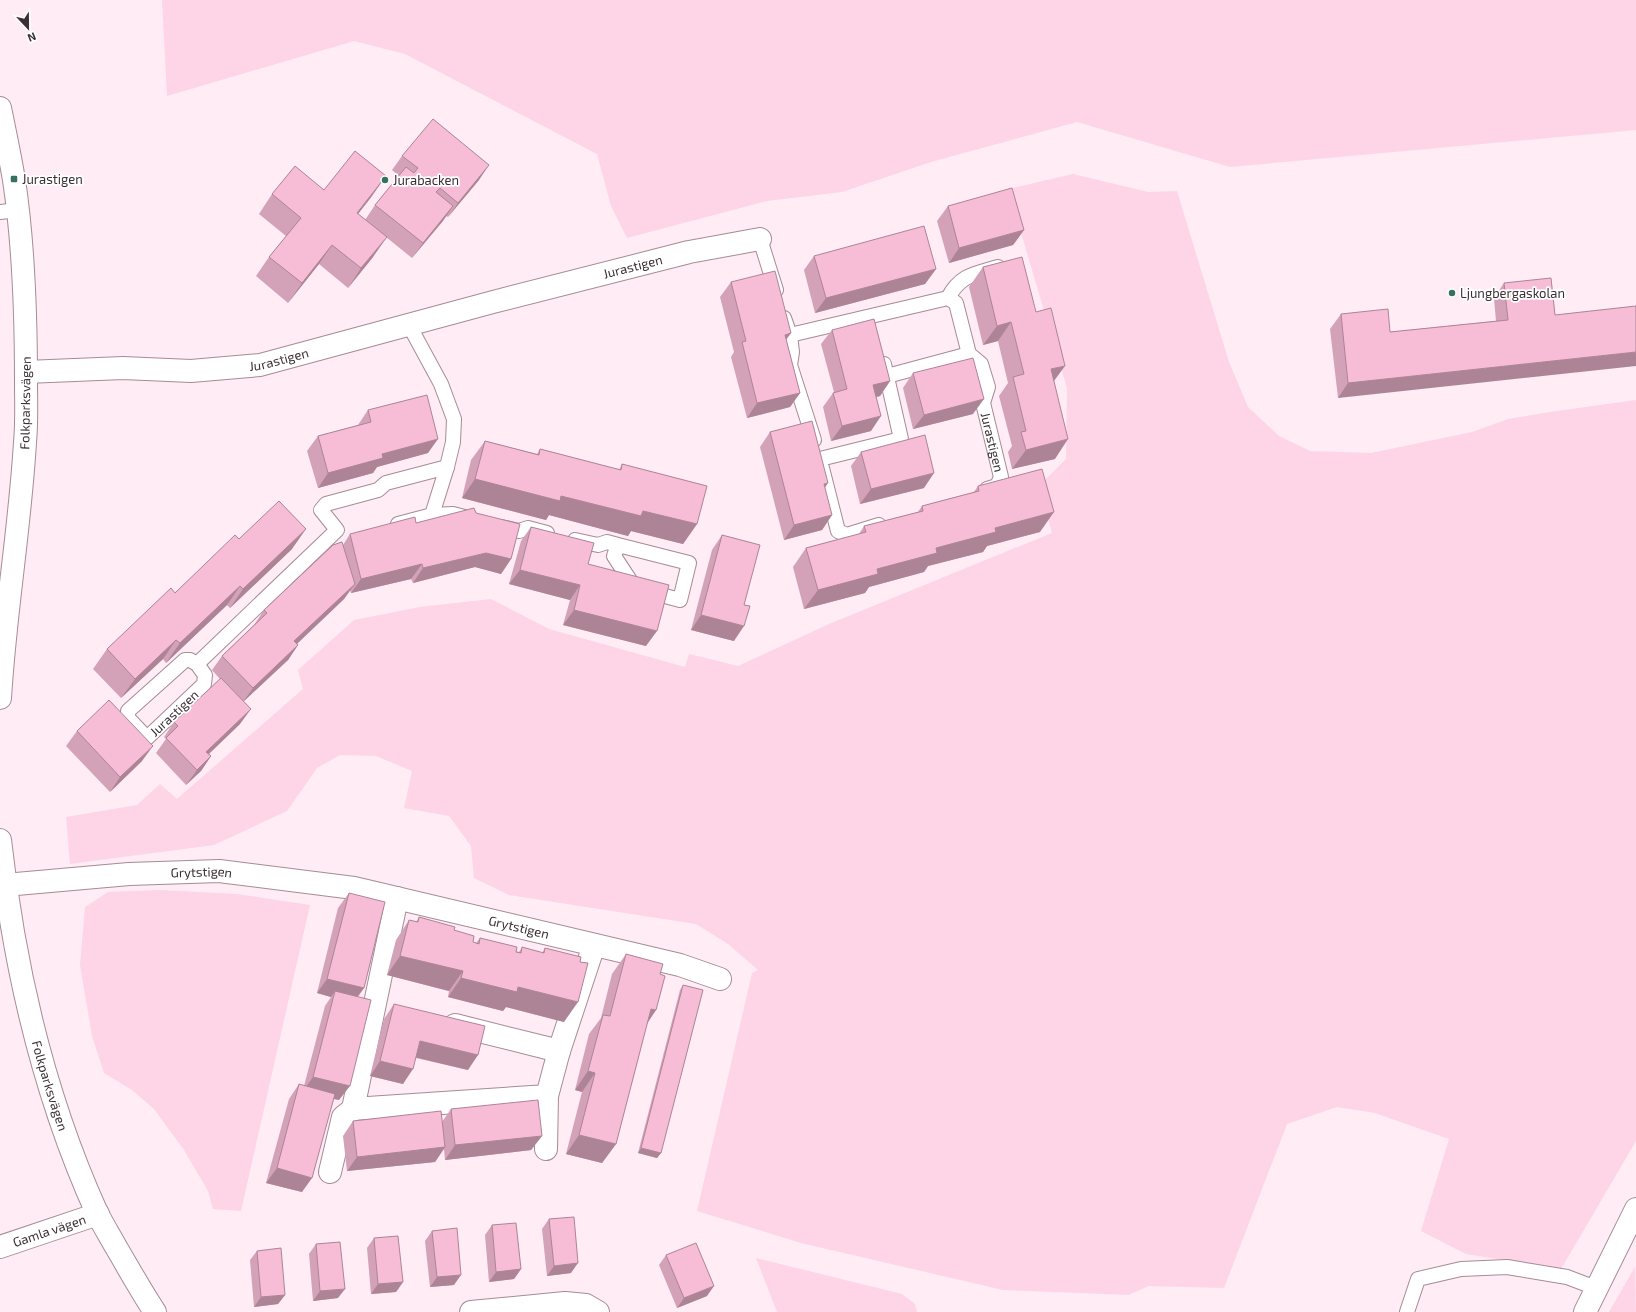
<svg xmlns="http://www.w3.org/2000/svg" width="1636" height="1312" viewBox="0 0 1636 1312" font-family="'Exo 2',sans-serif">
  <rect width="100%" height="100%" fill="#ffecf4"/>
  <g fill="#fed5e6">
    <path d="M162,0H1636V130L1230,167L1077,122L931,162L842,192L767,201L627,238L611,206L597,154L405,54L354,41L167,96Z"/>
    <path d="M1073,174L1148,192L1177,191L1229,362L1248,407L1279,436L1310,451L1371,453L1472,432L1508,419L1550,412L1636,400V1141L1561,1269L1466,1254L1421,1231L1449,1139L1375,1113L1337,1107L1287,1124L1224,1288L1149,1286L1128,1295L1003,1290L801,1243L697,1211L752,973L758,970L728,944L696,924L509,895L474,878L471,846L449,816L404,808L412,771L376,756L340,755L317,768L287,811L214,845L70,864L66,817L137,805L160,784L177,799L303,689L298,670L354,620L420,607L491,599L549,629L685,667L689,654L738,666L829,624L1052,533L1039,486L1066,459L1067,388L1008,189Z"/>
    <path d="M160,890L237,894L310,905L241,1211L213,1209L208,1191L184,1150L154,1109L132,1090L104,1073L92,1036L80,965L85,907L108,892Z"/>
    <path d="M756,1258L902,1294L915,1304L917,1312H777Z"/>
    <path d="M1635,1267L1636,1312H1609Z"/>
  </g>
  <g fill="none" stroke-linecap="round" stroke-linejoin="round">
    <defs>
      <g id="lane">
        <path d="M0,212L18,210"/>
        <path d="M760,239L776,290"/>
        <path d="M948,298C960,275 974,274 998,267"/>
        <path d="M784,318L790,335L792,352L790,365L814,440"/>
        <path id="s1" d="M790,335L948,298L956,303L969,354L981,364L988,387L983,403L1001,477L997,486L987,489"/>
        <path d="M887,376L969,354"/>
        <path d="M820,459L901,439L884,364"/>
        <path d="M822,468L838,531L847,535L879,525"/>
        <path d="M432,515L453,514L468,518"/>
        <path d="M398,524L432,515L447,467"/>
        <path d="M501,527L519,531L528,528L547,533"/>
        <path d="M575,540L598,545L607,542L618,545L614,556L635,588L680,600L689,563L618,545"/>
        <path d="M197,664L205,675L204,684L147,738L128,718V711L185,660H190L197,664L337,530L321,510L326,504L378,490L386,483L447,467L453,442L454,419L441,384L409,325"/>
        <path d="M1407,1312L1418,1279L1461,1269L1507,1267L1567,1277L1596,1288"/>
      </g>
      <g id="street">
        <path id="s2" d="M26,372L123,368L191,371L260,365L493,302L689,252L760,239"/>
        <path id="s3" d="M5,885L129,874L219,871L354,888L680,965L720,979"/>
        <path d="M397,898L353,1109L547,1096L559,1051L594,945"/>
        <path d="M455,1025L559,1051"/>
        <path d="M546,1149L547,1096"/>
        <path d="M330,1172L343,1117L353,1109"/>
        <path id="s4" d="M0,1247L98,1214"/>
        <path d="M471,1312L565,1303L586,1305L598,1312"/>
        <path d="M1585,1312L1636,1209"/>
      </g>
      <g id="secondary">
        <path d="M0,108C5,132 10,156 14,180C24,246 26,314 26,382C26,402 27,422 25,442C20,528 5,613 0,698"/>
        <path id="s5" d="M0,840C14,966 44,1096 97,1213C103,1225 110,1236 116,1247C129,1269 141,1291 155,1312"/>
      </g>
    </defs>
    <use href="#lane" stroke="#a68b96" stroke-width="16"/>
    <use href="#street" stroke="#a68b96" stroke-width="24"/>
    <use href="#secondary" stroke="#a68b96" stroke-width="24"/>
    <use href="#lane" stroke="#fff" stroke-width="14"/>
    <use href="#street" stroke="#fff" stroke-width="22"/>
    <use href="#secondary" stroke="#fff" stroke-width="22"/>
  </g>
  <g fill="#d4a2b8">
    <path d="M402,156L479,180L448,217L446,216L412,258L365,220L375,205L399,176L392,170Z"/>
    <path d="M324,190L372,196L358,214L373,257L348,288L319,264L288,303L256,276L269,257L286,236L259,214L272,194Z"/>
    <path d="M948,206L1024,230L1013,245L949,263L937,221Z"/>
    <path d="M814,256L936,269L925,284L815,313L804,270Z"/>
    <path d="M983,267L1036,312L1054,382L1055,459L1012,469L1008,452L1012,446L999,396L1008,383L998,341L983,345L969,287Z"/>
    <path d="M731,282L791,333L786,339L800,393L790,407L747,418L731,357L734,352L720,297Z"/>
    <path d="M1504,283L1555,315L1338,398L1330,329L1341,314L1390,332L1496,321L1494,298Z"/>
    <path d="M832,330L890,381L880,396L876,397L871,431L831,441L823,407L833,393L834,392L821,344Z"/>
    <path d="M913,373L973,414L913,429L903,388Z"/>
    <path d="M368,410L428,453L377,467L373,473L318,488L307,451L318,436L358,425Z"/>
    <path d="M770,432L825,488L832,515L822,530L784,540L760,447Z"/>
    <path d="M485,441L537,454L540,449L619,470L622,464L697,524L683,544L631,531L628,536L549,515L546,520L462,498L471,460Z"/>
    <path d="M861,452L924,488L860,504L851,466Z"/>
    <path d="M978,486L1040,532L987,546L983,552L928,566L924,572L869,587L865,593L804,609L793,567L806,548L859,534L864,526L918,512L922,506L974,492Z"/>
    <path d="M476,513L511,559L501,574L475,567L413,583L411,579L351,593L350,590L344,599L297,644L298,645L288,660L243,702L240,724L209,754L211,756L201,771L186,785L156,753L166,739L164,737L174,722L220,679L212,670L222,656L254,625L264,610L343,545L350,534Z"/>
    <path d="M531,527L588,564L646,646L563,625L570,600L509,584L521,541Z"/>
    <path d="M722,535L744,605L734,641L691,630L712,550Z"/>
    <path d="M239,539L292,549L230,608L227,605L166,663L163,659L121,698L93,669L107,649Z"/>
    <path d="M77,731L142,761L110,792L66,746Z"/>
    <path d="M349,893L364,988L358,997L339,1100L333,1099L302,1192L266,1183L289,1099L299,1084L304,1086L325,1006L331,997L317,993L338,908Z"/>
    <path d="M419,917L454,930L473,942L476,943L480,938L519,952L522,947L542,953L545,948L564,1022L506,1007L503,1011L448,997L449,991L387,975L396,940L409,920L416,922Z"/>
    <path d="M626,954L660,974L656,1010L647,1024L616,1144L602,1163L566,1154L582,1092L575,1090L589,1034L601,1018L612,974Z"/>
    <path d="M683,985L661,1153L657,1158L638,1153L680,990Z"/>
    <path d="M394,1004L468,1070L416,1058L403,1084L370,1076L384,1019Z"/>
    <path d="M451,1109L542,1136L531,1150L445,1160L444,1149L435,1162L347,1171L343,1136L353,1121L442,1122Z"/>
    <path d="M549,1219L571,1273L547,1276L542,1229Z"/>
    <path d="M492,1225L521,1269L514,1279L489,1282L485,1235Z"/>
    <path d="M432,1231L454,1285L430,1287L425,1241Z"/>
    <path d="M374,1238L403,1282L396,1292L371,1294L367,1248Z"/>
    <path d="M316,1244L338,1298L313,1301L309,1254Z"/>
    <path d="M257,1251L285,1295L278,1304L254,1307L250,1260Z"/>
    <path d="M666,1255L707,1296L677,1308L659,1265Z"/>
  </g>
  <g fill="#ad8496">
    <path d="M489,165L479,180L448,217L458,203Z"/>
    <path d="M386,176L372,196L343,233L357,213Z"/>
    <path d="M453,206L443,221L412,258L423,243Z"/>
    <path d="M1024,230L1013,245L949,263L959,248Z"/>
    <path d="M387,237L373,257L348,288L361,268Z"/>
    <path d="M332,245L319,264L288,303L302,283Z"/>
    <path d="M936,269L925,284L815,313L826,298Z"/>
    <path d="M1011,322L998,341L983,345L997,326Z"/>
    <path d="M791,333L780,348L785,335Z"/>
    <path d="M1636,352V366L1338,398L1348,383Z"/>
    <path d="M1065,366L1051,385V369Z"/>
    <path d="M890,381L880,396L863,400L873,385Z"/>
    <path d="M800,393L790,407L747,418L757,403Z"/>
    <path d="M984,399L973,414L913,429L924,415Z"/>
    <path d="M881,416L871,431L831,441L842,426Z"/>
    <path d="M438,439L428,453L377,467L373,473L318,488L328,473L382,454Z"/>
    <path d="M1068,439L1055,459L1012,469L1026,450Z"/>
    <path d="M934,473L924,488L860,504L871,489Z"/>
    <path d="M475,479L643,511L697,524L683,544L631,531L628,536L549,515L546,520L462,498Z"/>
    <path d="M828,483L818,498L824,484Z"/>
    <path d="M1054,512L1040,532L987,546L983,552L928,566L924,572L869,587L865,593L804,609L818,590L995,528Z"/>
    <path d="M832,515L822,530L784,540L794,525Z"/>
    <path d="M306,529L292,549L230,608L243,589Z"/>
    <path d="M486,553L511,559L501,574L475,567L413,583L423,568Z"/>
    <path d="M422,564L411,579L351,593L361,579Z"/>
    <path d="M520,570L580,585L570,600L509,584Z"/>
    <path d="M355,584L344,599L284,656L294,641Z"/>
    <path d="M240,586L227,605L166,663L180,643Z"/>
    <path d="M574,610L657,631L646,646L563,625Z"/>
    <path d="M701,615L744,626L734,641L691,630Z"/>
    <path d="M176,640L163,659L121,698L135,679Z"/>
    <path d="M298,645L288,660L243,702L253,688Z"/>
    <path d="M251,709L240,724L196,766L206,752Z"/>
    <path d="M153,746L142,761L110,792L120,777Z"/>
    <path d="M211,756L201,771L186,785L197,770Z"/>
    <path d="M400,956L463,971L449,991L387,975Z"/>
    <path d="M461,978L518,987L578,1002L564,1022L506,1007L503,1011L448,997Z"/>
    <path d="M327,979L364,988L353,1002L335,991L331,997L317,993Z"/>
    <path d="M651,1009L656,1010L643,1029Z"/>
    <path d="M420,1041L478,1055L468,1070L410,1056Z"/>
    <path d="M380,1061L413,1069L403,1084L370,1076Z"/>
    <path d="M588,1071L595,1073L582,1092L575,1090Z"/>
    <path d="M313,1077L350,1086L339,1100L303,1091Z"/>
    <path d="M579,1135L616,1144L602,1163L566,1154Z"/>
    <path d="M542,1136L531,1150L445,1160L455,1145Z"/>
    <path d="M445,1147L435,1162L347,1171L357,1157Z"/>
    <path d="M641,1148L661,1153L657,1158L638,1153Z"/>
    <path d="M277,1168L312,1178L302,1192L266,1183Z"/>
    <path d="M578,1263L571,1273L547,1276L554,1266Z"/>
    <path d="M521,1269L514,1279L489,1282L496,1272Z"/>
    <path d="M461,1275L454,1285L430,1287L437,1277Z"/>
    <path d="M403,1282L396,1292L371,1294L378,1284Z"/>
    <path d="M714,1286L707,1296L677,1308L684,1298Z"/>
    <path d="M345,1289L338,1298L313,1301L320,1291Z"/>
    <path d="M285,1295L278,1304L254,1307L261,1297Z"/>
  </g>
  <g fill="#f7bcd6" stroke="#ad8496">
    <path d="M433,119L489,165L458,203L440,188L436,192L453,206L423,243L375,205L406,167L414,173L418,168L402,156Z"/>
    <path d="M355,151L386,176L357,213L387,237L361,268L332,245L302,283L269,257L301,218L272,194L295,166L324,190Z"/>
    <path d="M1012,188L1024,230L959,248L948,206Z"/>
    <path d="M924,226L936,269L826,298L814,256Z"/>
    <path d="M1022,257L1036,312L1051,308L1065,366L1051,369L1068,439L1026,450L1021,432L1026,431L1013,377L1024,374L1011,322L997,326L983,267Z"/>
    <path d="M775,271L791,333L785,335L800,393L757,403L742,342L746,341L731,282Z"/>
    <path d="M1551,278L1555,315L1636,306V352L1348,383L1341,314L1388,309L1390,332L1508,320L1504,283Z"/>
    <path d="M874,319L890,381L873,385L881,416L842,426L833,393L847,389L832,330Z"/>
    <path d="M973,358L984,399L924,415L913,373Z"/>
    <path d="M427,395L438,439L382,454L383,458L328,473L318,436L371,422L368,410Z"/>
    <path d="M812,421L828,483L824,484L832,515L794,525L770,432Z"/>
    <path d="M925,435L934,473L871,489L861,452Z"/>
    <path d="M485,441L539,455L540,449L621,470L622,464L707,486L697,524L643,511L641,516L561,496L560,501L475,479Z"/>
    <path d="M1042,469L1054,512L995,528L996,532L936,548L937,553L877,569L878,574L818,590L806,548L866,532L864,526L923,511L922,506L979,491L978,486Z"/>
    <path d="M279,501L306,529L243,589L240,586L180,643L176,640L135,679L107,649L171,588L175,593L235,535L239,539Z"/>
    <path d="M474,508L476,513L520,524L511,559L486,553L423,568L422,564L361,579L350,534L415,517L416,523Z"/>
    <path d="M531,527L594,543L588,564L669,585L657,631L574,610L580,585L520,570Z"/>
    <path d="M722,535L760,545L744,605L750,606L744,626L701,615Z"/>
    <path d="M342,542L355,584L294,641L298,645L253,688L222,656L267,613L264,610L333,545Z"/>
    <path d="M221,678L251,709L206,752L211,756L197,770L166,738L178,726L174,722Z"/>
    <path d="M109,700L153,746L120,777L77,731Z"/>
    <path d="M349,893L385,902L364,988L327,979Z"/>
    <path d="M419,917L455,927L454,930L474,936L473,942L479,944L480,938L517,947L516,952L521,953L522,947L544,953L545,948L581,957L580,962L588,963L578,1002L518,987L517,992L461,978L463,971L400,956L409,920L418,922Z"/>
    <path d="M626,954L663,964L660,974L665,976L656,1010L651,1009L616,1144L579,1135L595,1073L588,1071L603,1015L610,1016Z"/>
    <path d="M683,985L703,990L661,1153L641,1148Z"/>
    <path d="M335,991L371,1000L350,1086L313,1077Z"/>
    <path d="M394,1004L485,1026L478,1055L420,1041L413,1069L380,1061Z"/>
    <path d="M299,1084L335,1094L312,1178L277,1168Z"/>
    <path d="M538,1100L542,1136L455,1145L451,1109Z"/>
    <path d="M441,1111L445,1147L357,1157L353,1121Z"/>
    <path d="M574,1217L578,1263L554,1266L549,1219Z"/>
    <path d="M516,1223L521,1269L496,1272L492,1225Z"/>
    <path d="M457,1228L461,1275L437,1277L432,1231Z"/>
    <path d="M398,1236L403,1282L378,1284L374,1238Z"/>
    <path d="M340,1242L345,1289L320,1291L316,1244Z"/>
    <path d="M696,1243L714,1286L684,1298L666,1255Z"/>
    <path d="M281,1248L285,1295L261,1297L257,1251Z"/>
  </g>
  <g fill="#34725f" stroke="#fff" stroke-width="1.5">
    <rect x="10" y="175" width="8" height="8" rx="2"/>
    <circle cx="385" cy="180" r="4"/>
    <circle cx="1452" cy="293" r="4"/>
  </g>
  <g text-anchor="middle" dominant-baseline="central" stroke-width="3.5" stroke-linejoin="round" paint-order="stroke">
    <g font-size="13" fill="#3a2f33" stroke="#fff" text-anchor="start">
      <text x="22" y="179">Jurastigen</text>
      <text x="393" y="180">Jurabacken</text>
      <text x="1460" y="293">Ljungbergaskolan</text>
    </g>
    <g font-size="13" fill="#3a2f33" stroke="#fff">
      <text stroke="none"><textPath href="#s2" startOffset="620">Jurastigen</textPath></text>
      <text stroke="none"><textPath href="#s2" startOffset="254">Jurastigen</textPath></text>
      <text transform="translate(25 403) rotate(-89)">Folkparksvägen</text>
      <text stroke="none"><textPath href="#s1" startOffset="321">Jurastigen</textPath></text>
      <text transform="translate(174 713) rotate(-43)">Jurastigen</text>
      <text stroke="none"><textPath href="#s3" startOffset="197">Grytstigen</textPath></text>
      <text stroke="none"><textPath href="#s3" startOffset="520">Grytstigen</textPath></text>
      <text stroke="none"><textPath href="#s5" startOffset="251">Folkparksvägen</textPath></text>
      <text stroke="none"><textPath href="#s4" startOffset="52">Gamla vägen</textPath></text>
    </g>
  </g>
  <g transform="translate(28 28) rotate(158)" stroke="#ffffff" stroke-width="3" paint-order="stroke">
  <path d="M0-3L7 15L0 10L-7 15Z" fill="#3a2f33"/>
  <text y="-6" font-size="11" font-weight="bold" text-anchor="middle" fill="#3a2f33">N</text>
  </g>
</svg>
